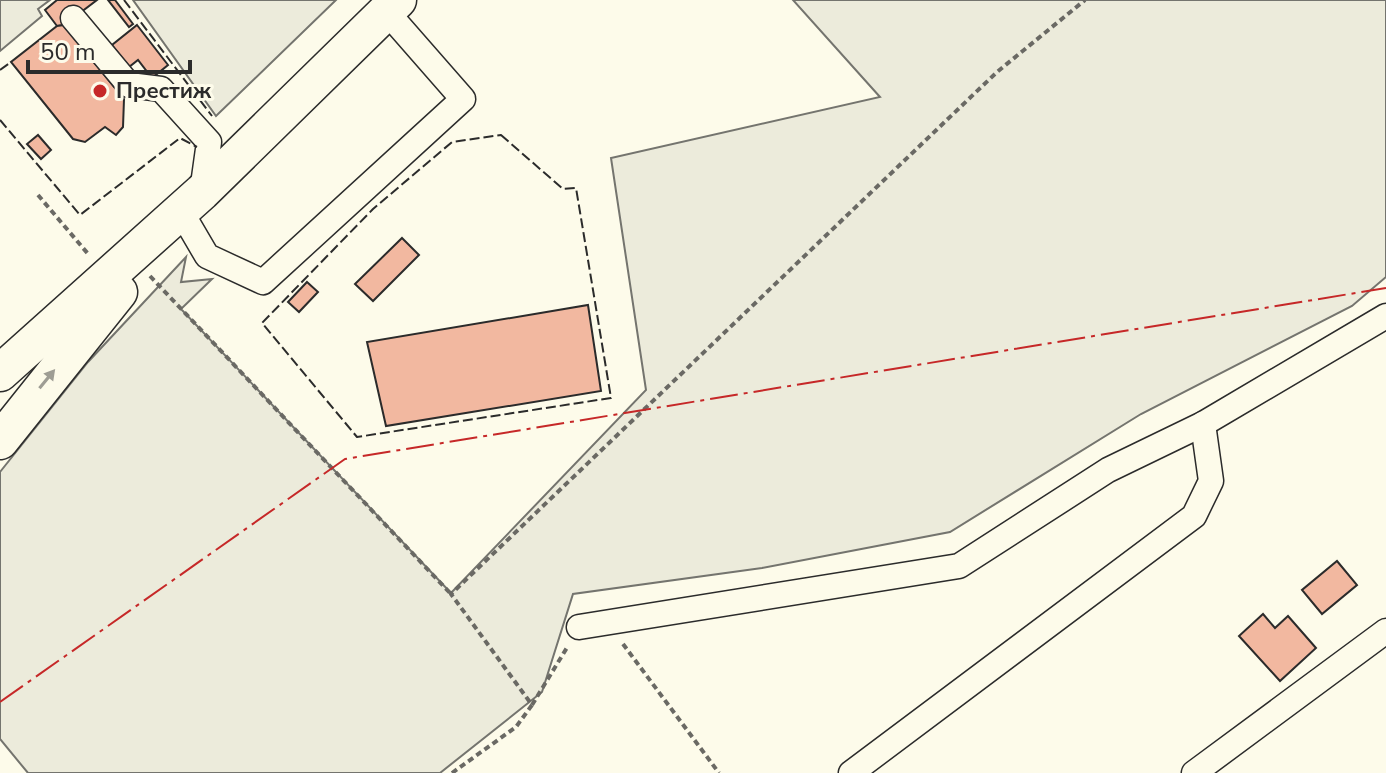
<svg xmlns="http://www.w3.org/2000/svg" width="1386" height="773" viewBox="0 0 1386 773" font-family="'Nunito Sans',sans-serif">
  <rect width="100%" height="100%" fill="#fdfbea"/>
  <g fill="#ecebdb" stroke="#74746e" stroke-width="2">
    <path d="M0,0H50L38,9L42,16L0,51Z"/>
    <path d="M133,0H336L216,116Z"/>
    <path d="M793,0H1386V277L1352,306L1141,414L950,532L762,568L573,594L542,692L440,773H28L0,739V472L88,362L186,257L181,282L212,279L181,309L451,593L646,390L611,158L880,97Z"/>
  </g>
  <g fill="#f2b8a0" stroke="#2b2b2b" stroke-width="2">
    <path d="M57,0H97L64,25L57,26L45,10Z"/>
    <path d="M108,0H115L133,24L129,27Z"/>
    <path d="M64,25L124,99L123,127L116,135L105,127L85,142L73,139L11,62L57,26Z"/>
    <path d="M137,25L168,65L152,78L138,60L129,67L112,45Z"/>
    <path d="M38,135L51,150L41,159L27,144Z"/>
    <path d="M402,238L419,255L373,301L355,284Z"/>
    <path d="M307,282L318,292L299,312L288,302Z"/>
    <path d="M588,305L601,391L386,426L367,342Z"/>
    <path d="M1337,561L1357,585L1322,614L1302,590Z"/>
    <path d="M1263,614L1275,628L1288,616L1316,648L1280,681L1239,636Z"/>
  </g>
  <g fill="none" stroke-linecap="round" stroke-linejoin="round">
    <defs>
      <g id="minor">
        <path d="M73,18L129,85L161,89L209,142L202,192"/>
        <path d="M183,215L207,256L263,282L463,99L386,11"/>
        <path d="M579,627L959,566L1108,470L1203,424L1386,316"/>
        <path d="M851,773L1194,516L1211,481L1203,424"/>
        <path d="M1194,773L1386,631"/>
      </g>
      <g id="highway">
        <path d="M0,373L202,192L398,0"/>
        <path d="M0,441L119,292"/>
      </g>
    </defs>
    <use href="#minor" stroke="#2b2b2b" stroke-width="27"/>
    <use href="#highway" stroke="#2b2b2b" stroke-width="39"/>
    <g stroke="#6a6964" stroke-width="4" stroke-dasharray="6 4" stroke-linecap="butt">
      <path d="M38,195L89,255"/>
      <path d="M150,276L451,594"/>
      <path d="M623,644L719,773"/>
      <path d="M532,705L568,646"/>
      <path d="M452,773L516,727L532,705L451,594L997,72L1085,0"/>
    </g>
    <use href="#minor" stroke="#fdfbea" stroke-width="24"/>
    <use href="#highway" stroke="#fdfbea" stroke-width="36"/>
    <g stroke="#2b2b2b" stroke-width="2" stroke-dasharray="10 4" stroke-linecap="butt">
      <path d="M124,0L212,116"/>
      <path d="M0,70L11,62"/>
      <path d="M0,120L80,215L180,138L197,147"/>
      <path d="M501,135L563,189L576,188L611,398L357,437L262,323L373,209L452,142Z"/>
    </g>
    <path stroke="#c62828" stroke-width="2" stroke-dasharray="28 6 4 6" stroke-linecap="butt" d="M0,702L345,459L1386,288"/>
  </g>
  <defs><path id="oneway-solid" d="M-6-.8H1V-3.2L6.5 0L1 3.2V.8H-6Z" transform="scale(2)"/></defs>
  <use fill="#9e9d94" href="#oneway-solid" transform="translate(47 379) rotate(-51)"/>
  <circle fill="#c62828" stroke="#fdfbea" stroke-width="3" cx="100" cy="91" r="8"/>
  <g text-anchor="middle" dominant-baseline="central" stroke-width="6" stroke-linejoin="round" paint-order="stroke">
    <g font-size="22" font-weight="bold" fill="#2b2b2b" stroke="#fdfbea" text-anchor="start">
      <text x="116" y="91">Престиж</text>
    </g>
  </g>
  <path d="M28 60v12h162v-12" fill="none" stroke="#2b2b2b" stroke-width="4"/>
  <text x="40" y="60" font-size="24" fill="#2b2b2b" stroke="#fdfbea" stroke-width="6" paint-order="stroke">50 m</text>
</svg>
